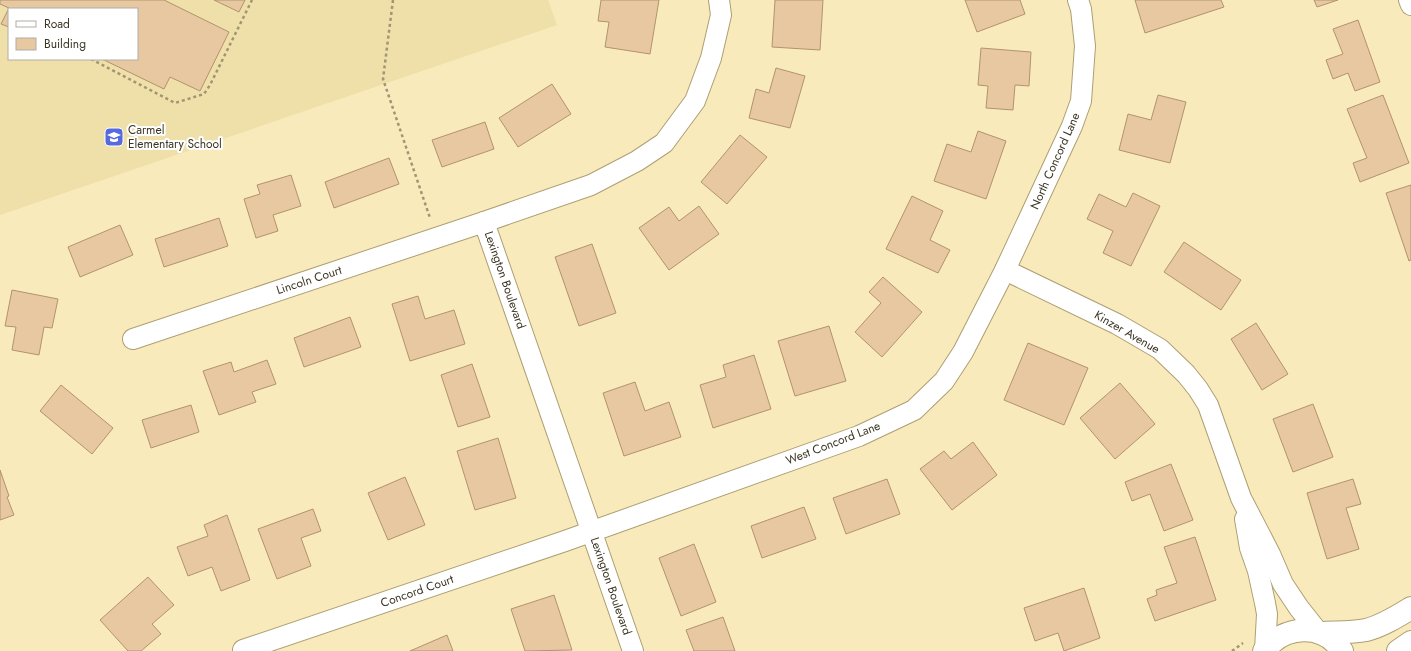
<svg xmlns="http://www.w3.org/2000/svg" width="1411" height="651" viewBox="0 0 1411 651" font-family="Jost,sans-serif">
  <rect width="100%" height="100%" fill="#f9eabb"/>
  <path fill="#efdfa8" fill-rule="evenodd" d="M0,0H548L557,25L0,215ZM9,9H137V59H9Z"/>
  <g fill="#e7c8a1" stroke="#b1936e">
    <path d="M0,0H164L229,32L200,91L170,77L164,89L102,59H137V9H9V27L1,24L9,8L0,4Z"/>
    <path d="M214,0H245L239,12Z"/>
    <path d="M601,0H659L650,54L605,47L609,22L598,21Z"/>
    <path d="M775,0H823L820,50L772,47Z"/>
    <path d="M965,0H1020L1025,14L977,32Z"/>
    <path d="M1135,0H1221L1224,7L1145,33Z"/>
    <path d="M1314,0H1338L1317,7Z"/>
    <path d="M1358,20L1380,82L1355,91L1348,73L1333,79L1326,60L1343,54L1333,29Z"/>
    <path d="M981,48L1031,52L1029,86L1015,85L1013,110L986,108L988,86L978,85Z"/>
    <path d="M776,68L805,76L790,128L749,118L756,89L769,93Z"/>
    <path d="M552,84L571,114L518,147L499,118Z"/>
    <path d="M1158,95L1186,102L1170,163L1119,150L1128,114L1151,120Z"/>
    <path d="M1383,95L1409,163L1360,182L1353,163L1367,158L1347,109Z"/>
    <path d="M485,122L494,149L442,167L432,140Z"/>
    <path d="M978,131L1006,141L986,199L934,181L947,144L971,152Z"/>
    <path d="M740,135L767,157L727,204L701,182Z"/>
    <path d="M389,158L399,184L334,208L325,182Z"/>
    <path d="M291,175L301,206L273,215L278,231L256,238L244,199L260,194L257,185Z"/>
    <path d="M1411,185V260L1409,261L1386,193Z"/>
    <path d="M1133,193L1160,206L1131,266L1103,253L1113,231L1087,219L1099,194L1126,207Z"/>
    <path d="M912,196L943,211L930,240L950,250L938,273L886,249Z"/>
    <path d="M699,206L719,234L669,270L639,228L669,207L679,221Z"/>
    <path d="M219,218L228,246L164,267L155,239Z"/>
    <path d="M120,225L133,255L80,277L68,247Z"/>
    <path d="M1184,242L1241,280L1221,310L1164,272Z"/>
    <path d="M592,244L616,313L579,326L555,257Z"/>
    <path d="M883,277L922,312L882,357L855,332L881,303L869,292Z"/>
    <path d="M12,290L58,299L52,328L44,327L39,355L12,350L16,327L5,326Z"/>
    <path d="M418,296L425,319L454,310L465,344L410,361L392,304Z"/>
    <path d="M350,317L361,347L304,367L294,338Z"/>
    <path d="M1256,323L1288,374L1262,390L1231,339Z"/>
    <path d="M829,326L846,381L795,396L778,341Z"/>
    <path d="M1028,343L1088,368L1064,425L1004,400Z"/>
    <path d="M754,355L771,409L713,428L700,385L726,377L723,365Z"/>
    <path d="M267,360L276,384L252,392L256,402L219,415L203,371L231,362L234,372Z"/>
    <path d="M472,364L490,417L458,427L441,375Z"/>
    <path d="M635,382L645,411L669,402L681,437L624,456L603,393Z"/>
    <path d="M1120,383L1155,424L1115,459L1080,418Z"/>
    <path d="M61,385L113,428L92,454L40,411Z"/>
    <path d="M1313,404L1333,457L1293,472L1273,419Z"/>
    <path d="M191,405L199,432L151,448L142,420Z"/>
    <path d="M498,438L516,498L475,510L457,451Z"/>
    <path d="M973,442L997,475L952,510L920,469L944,451L951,459Z"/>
    <path d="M1171,464L1193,520L1164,531L1150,494L1132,501L1125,482Z"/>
    <path d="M0,470L9,496L7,497L14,515L0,520Z"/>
    <path d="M405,477L425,525L388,540L368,493Z"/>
    <path d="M887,479L900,514L846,534L833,498Z"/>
    <path d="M1353,479L1361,504L1346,508L1359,549L1327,559L1307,493Z"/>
    <path d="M804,507L816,539L762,558L751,526Z"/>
    <path d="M313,509L321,531L301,538L311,566L277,579L258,529Z"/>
    <path d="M227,515L250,580L221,591L212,567L188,576L177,547L208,536L204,525Z"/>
    <path d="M1195,537L1216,600L1155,621L1147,599L1157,595L1156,590L1177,583L1164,547Z"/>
    <path d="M694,544L716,602L681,616L659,558Z"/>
    <path d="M148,577L174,605L152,624L161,634L141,651H128L100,620Z"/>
    <path d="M1084,588L1100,638L1064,651L1058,633L1035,641L1024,608Z"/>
    <path d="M554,595L572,650L525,651L511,609Z"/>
    <path d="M723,617L735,651H694L686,630Z"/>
    <path d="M447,635L453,651H410Z"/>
  </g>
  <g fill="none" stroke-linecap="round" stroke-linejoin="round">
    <defs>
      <g id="minor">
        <path d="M1409,0L1411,5"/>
        <path d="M1005,270L1117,324L1160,349L1186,374L1198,389L1208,405L1241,498L1270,554L1283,584L1299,608L1318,632"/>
        <path d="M133,339L484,222"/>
        <path d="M1245,519L1250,548L1258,571L1265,603L1267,614L1265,650"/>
        <path d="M243,650L565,541L859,436L914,410L944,381L963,352L1005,270L1072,126L1081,101L1085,46L1081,9L1078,0"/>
        <path d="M633,651L484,222L591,185L637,161L664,143L695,101L711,58L721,15L719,0"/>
      </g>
      <g id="tertiary">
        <path d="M1320,633C1335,632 1351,633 1366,630C1382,626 1398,616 1411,608"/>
        <path d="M1264,651C1284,625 1323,622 1342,651"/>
        <path d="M1398,651L1411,642"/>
      </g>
    </defs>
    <use href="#minor" stroke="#ad9f73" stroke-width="22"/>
    <use href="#tertiary" stroke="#ad9f73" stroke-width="24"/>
    <g stroke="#a09574" stroke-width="2.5" stroke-dasharray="3 3" stroke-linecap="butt">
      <path d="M393,0L383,79L430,218"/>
      <path d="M91,59L175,103L204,94L210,85L252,0"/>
      <path d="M1232,651L1243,643"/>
    </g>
    <use href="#minor" stroke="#fff" stroke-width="20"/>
    <use href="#tertiary" stroke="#fff" stroke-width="22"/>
  </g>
  <defs>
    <symbol id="school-square" viewBox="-11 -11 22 22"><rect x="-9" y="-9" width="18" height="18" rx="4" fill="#5869e0" stroke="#fff"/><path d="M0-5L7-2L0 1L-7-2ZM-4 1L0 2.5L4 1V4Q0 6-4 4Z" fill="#fff"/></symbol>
  </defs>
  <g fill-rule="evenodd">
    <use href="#school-square" x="103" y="126" width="22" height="22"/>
  </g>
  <g text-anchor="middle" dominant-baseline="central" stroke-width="4" stroke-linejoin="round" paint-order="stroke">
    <g font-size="12" fill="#3b3523" stroke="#fff" text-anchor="start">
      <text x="128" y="130">Carmel<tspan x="128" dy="14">Elementary School</tspan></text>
    </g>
    <g font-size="12" fill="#3b3523" stroke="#fff">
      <text transform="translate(1055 161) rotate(-66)">North Concord Lane</text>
      <text transform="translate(309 280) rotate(-18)">Lincoln Court</text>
      <text transform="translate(505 280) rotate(71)">Lexington Boulevard</text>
      <text transform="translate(1127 332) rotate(30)">Kinzer Avenue</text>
      <text transform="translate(833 443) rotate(-21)">West Concord Lane</text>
      <text transform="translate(611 586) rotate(71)">Lexington Boulevard</text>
      <text transform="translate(417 591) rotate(-19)">Concord Court</text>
    </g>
  </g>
  <rect x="8" y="8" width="130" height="52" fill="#ffffff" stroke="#b1aea7"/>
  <rect x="16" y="21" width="20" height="6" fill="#ffffff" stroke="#b1aea7"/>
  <text x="44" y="28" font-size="12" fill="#3b3523">Road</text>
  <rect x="16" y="38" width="20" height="12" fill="#e7c8a1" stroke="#b1aea7"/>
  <text x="44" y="48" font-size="12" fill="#3b3523">Building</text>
</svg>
